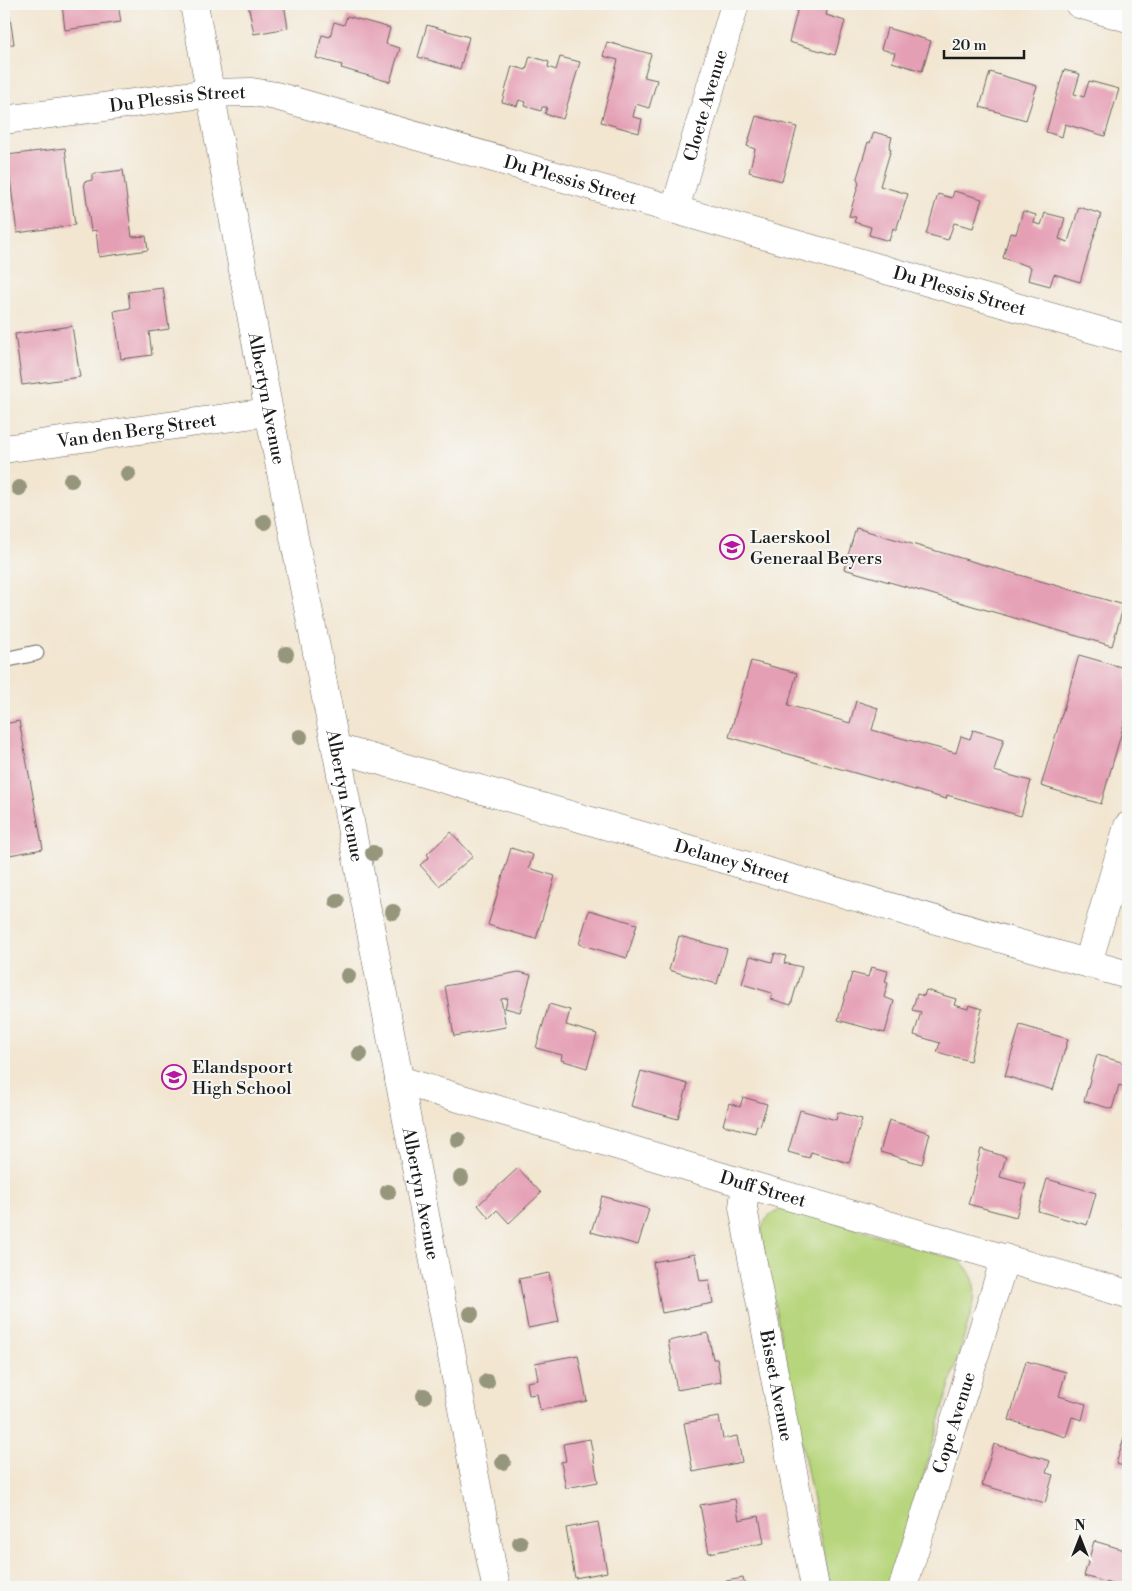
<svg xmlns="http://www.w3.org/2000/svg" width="1132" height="1591" viewBox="0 0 1132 1591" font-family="'Libre Bodoni',serif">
  <rect width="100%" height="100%" fill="#f6f6f2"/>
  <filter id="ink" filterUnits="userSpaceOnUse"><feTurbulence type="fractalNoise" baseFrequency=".02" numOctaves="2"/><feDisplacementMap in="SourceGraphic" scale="10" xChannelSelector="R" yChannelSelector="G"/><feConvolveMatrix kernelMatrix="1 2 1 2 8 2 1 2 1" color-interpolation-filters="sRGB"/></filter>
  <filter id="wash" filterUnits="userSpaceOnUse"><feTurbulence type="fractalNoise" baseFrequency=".0096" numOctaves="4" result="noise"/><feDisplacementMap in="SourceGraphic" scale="20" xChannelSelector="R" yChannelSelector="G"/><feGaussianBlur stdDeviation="1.12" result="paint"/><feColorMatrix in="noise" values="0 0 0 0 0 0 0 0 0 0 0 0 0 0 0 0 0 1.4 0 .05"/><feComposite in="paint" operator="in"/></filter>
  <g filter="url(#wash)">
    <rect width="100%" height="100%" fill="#f2e6d1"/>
    <path fill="#b7d57c" stroke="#6a784c" d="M779,1209H793L961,1261C974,1276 976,1283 974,1302L891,1587H830L761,1236C762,1221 766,1218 779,1209Z"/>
    <g id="blocks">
      <g fill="#e59fb5">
        <path d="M62,4H118L121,22L65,30Z"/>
        <path d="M248,4H284L288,28L254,34Z"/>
        <path d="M665,4H679L678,8Z"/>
        <path d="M799,4H817L828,7L826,15L845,21L835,55L789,42Z"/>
        <path d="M8,5L14,44L4,45V6Z"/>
        <path d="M347,16L390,28L386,44L400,48L390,82L341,68L342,65L316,58L322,35L330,37L334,22L344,25Z"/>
        <path d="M427,25L469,37L460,69L418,57Z"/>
        <path d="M887,28L931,41L922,71L892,62L895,53L881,49Z"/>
        <path d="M607,42L651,54L644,77L657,80L649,108L636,104L633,117L642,119L639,133L601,122L618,60L603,56Z"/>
        <path d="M530,56L549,62L548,67L556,70L560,57L580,62L563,119L545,114L547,107H542L541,111L525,106L526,102L519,100L517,106L502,102L512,66L526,70Z"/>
        <path d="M1064,70L1080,74L1074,94L1084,97L1089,81L1119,89L1105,136L1065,124L1062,137L1046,132Z"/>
        <path d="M990,72L1037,86L1026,120L980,107Z"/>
        <path d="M756,116L797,127L782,181L749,172L755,149L747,146Z"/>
        <path d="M874,132L892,137L889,148L891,149L880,186L908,194L896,230L893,228L889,241L869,235L871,227L854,222L856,217L849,216L859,183L857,178L868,142L870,143Z"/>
        <path d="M65,148L75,225L17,233L7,155Z"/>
        <path d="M123,170L132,237L146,236L148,250L99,257L96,230L91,231L84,182L92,180V174Z"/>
        <path d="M954,191L982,199L973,228L954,223L948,240L926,234L938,194L952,198Z"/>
        <path d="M1079,207L1101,214L1080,282L1054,274L1050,286L1028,280L1031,267L1003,258L1010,233L1016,234L1023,211L1036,215L1034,223L1041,225L1045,213L1065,218L1059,239L1068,242Z"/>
        <path d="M163,288L169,329L149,332L152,355L121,359L114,311L130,308L128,292Z"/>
        <path d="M72,326L80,377L22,385L15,334Z"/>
        <path d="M856,528L1124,605L1112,646L844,569Z"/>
        <path d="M1079,655L1128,669V710L1101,804L1041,786Z"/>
        <path d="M751,661L797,673L788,705L850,723L856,701L878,708L872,730L956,753L961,736L970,739L973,730L1004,739L994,771L1031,781L1021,816L947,795L946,799L729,737Z"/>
        <path d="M19,721L43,849L4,856V724Z"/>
        <path d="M451,832L473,856L439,886L420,865L429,857L427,854Z"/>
        <path d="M511,848L533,855L529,868L555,876L536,939L488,925Z"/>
        <path d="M4,861L7,874L4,875Z"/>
        <path d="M589,910L637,924L627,958L579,944Z"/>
        <path d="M679,936L727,949L717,984L669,970Z"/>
        <path d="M775,953L786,956L784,963L802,967L791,1005L771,999L772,993L742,984L750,956L772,962Z"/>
        <path d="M871,967L888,971L885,982L888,983L884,997L894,1001L885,1033L838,1020L852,973L868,977Z"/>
        <path d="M519,972L531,975L520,1012L505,1008L508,998L501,999L506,1027L454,1036L445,986Z"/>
        <path d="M926,990L956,999L954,1005L968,1009L969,1005L982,1009L970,1061L937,1052L940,1043L914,1035L921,1012L912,1010L917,994L924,996Z"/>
        <path d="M549,1004L570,1010L566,1025L597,1034L587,1068L561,1060L562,1055L536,1048Z"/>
        <path d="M1020,1025L1068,1039L1053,1090L1005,1076Z"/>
        <path d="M1097,1055L1128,1064V1088L1119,1085L1112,1109L1084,1101Z"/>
        <path d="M641,1071L688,1084L678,1119L631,1106Z"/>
        <path d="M743,1097L767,1104L760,1126L757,1125L755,1133L723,1125L729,1103L740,1107Z"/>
        <path d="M800,1110L836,1120L838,1112L862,1119L849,1163L811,1152L809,1158L788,1152Z"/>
        <path d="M889,1120L930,1133L922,1164L880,1152Z"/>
        <path d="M981,1149L1006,1157L1000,1177L1026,1184L1016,1217L968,1204L977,1173L976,1168Z"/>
        <path d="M518,1168L541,1193L509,1223L497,1210L489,1218L478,1205Z"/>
        <path d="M1047,1179L1096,1193L1087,1225L1038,1211Z"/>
        <path d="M602,1196L649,1209L638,1245L591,1232Z"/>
        <path d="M1128,1215V1229L1124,1227Z"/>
        <path d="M695,1254L700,1281L709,1280L713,1303L662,1313L653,1262Z"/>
        <path d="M549,1273L559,1322L528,1328L519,1279Z"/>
        <path d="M708,1333L713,1359H717L721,1382L677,1390L668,1341Z"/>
        <path d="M578,1355L587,1401L540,1410L537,1394L529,1395L527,1382L538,1380L535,1363Z"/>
        <path d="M1026,1361L1066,1372L1059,1396L1086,1404L1082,1420L1072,1417L1066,1437L1009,1420Z"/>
        <path d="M719,1417L723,1439L737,1436L742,1462L693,1472L684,1423Z"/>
        <path d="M1128,1424V1467L1116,1464Z"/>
        <path d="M590,1439L598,1482L566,1488L561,1462L566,1461L563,1444Z"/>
        <path d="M994,1444L1050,1461L1046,1473L1053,1475L1045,1503L982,1485Z"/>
        <path d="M735,1499L739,1520L759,1516L764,1543L709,1553L700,1505Z"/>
        <path d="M598,1522L607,1572L575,1578L566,1528Z"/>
        <path d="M1094,1541L1128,1551V1587H1115L1116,1585L1084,1576Z"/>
        <path d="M743,1578L745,1587H711L710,1584Z"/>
      </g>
    </g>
  </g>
  <g filter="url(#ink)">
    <use href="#blocks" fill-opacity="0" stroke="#67635b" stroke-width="1"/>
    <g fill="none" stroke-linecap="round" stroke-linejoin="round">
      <defs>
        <path id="service" d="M4,660L36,653"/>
        <g id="minor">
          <path id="s1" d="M194,4L269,412L336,748L496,1587"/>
          <path d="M1079,4L1128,18"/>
          <path id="s2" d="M4,120L210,93L252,92L276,96L1128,339"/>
          <path id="s3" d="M675,209L735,4"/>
          <path id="s4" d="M4,449L269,412"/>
          <path id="s5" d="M336,748L1128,975"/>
          <path d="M1088,963L1128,826"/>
          <path id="s6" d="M399,1080L746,1184L1128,1294"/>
          <path id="s7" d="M746,1184L743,1207L749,1242L815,1587"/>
          <path id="s8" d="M903,1587L1005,1258"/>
        </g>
      </defs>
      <use href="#service" stroke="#67635b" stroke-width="17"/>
      <use href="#minor" stroke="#67635b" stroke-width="29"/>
      <use href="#service" stroke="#fff" stroke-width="15"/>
      <use href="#minor" stroke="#fff" stroke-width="28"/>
    </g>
    <g fill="#96967d">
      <circle cx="128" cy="474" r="8"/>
      <circle cx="71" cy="480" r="8"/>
      <circle cx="19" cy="488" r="8"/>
      <circle cx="264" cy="522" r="8"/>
      <circle cx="286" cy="654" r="8"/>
      <circle cx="300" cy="737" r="8"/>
      <circle cx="373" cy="853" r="8"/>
      <circle cx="337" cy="901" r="8"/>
      <circle cx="393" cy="912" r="8"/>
      <circle cx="348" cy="976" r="8"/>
      <circle cx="360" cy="1054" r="8"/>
      <circle cx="458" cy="1140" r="8"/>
      <circle cx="461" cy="1178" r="8"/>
      <circle cx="388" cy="1192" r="8"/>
      <circle cx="471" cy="1314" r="8"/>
      <circle cx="487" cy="1382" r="8"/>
      <circle cx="424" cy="1396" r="8"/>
      <circle cx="503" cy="1462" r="8"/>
      <circle cx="520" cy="1543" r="8"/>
    </g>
  </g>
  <defs>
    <symbol id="school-ring" viewBox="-11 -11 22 22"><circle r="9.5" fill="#f6f6f2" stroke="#b5179e" stroke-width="1.5"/><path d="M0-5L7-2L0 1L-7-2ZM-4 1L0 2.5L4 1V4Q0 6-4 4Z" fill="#b5179e"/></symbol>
  </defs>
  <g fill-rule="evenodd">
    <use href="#school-ring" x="718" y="533" width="28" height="28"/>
    <use href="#school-ring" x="160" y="1063" width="28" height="28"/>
  </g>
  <g text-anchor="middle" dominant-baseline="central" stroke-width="4" stroke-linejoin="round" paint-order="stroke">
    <g font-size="18" fill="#1c1c1c" stroke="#f6f6f2">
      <text stroke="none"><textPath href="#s2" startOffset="175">Du Plessis Street</textPath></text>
      <text stroke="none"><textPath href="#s3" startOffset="108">Cloete Avenue</textPath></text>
      <text stroke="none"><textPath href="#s2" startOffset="580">Du Plessis Street</textPath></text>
      <text stroke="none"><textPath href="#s2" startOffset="985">Du Plessis Street</textPath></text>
      <text stroke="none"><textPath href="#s1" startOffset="401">Albertyn Avenue</textPath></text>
      <text stroke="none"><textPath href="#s4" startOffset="134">Van den Berg Street</textPath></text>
      <text stroke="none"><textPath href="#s1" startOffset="806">Albertyn Avenue</textPath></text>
      <text stroke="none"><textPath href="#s5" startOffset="412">Delaney Street</textPath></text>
      <text stroke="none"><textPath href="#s6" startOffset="380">Duff Street</textPath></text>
      <text stroke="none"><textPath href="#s1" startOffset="1211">Albertyn Avenue</textPath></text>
      <text stroke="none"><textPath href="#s7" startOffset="205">Bisset Avenue</textPath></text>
      <text stroke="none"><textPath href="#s8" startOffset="172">Cope Avenue</textPath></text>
    </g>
    <g font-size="18" fill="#1c1c1c" stroke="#f6f6f2" text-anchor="start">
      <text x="750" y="537">Laerskool<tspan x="750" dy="21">Generaal Beyers</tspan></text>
      <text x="192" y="1067">Elandspoort<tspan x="192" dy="21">High School</tspan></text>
    </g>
  </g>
  <rect width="1132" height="1591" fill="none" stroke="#f6f6f2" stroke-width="20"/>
  <g transform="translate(1080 1538)" stroke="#f6f6f2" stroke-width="4" paint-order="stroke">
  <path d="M0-4L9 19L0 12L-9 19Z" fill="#1c1c1c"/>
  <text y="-8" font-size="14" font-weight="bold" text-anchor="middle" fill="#1c1c1c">N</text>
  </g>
  <path d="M944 50v8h80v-8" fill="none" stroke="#1c1c1c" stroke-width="2.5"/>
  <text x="952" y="50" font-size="15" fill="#1c1c1c" stroke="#f6f6f2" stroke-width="4" paint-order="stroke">20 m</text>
</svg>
